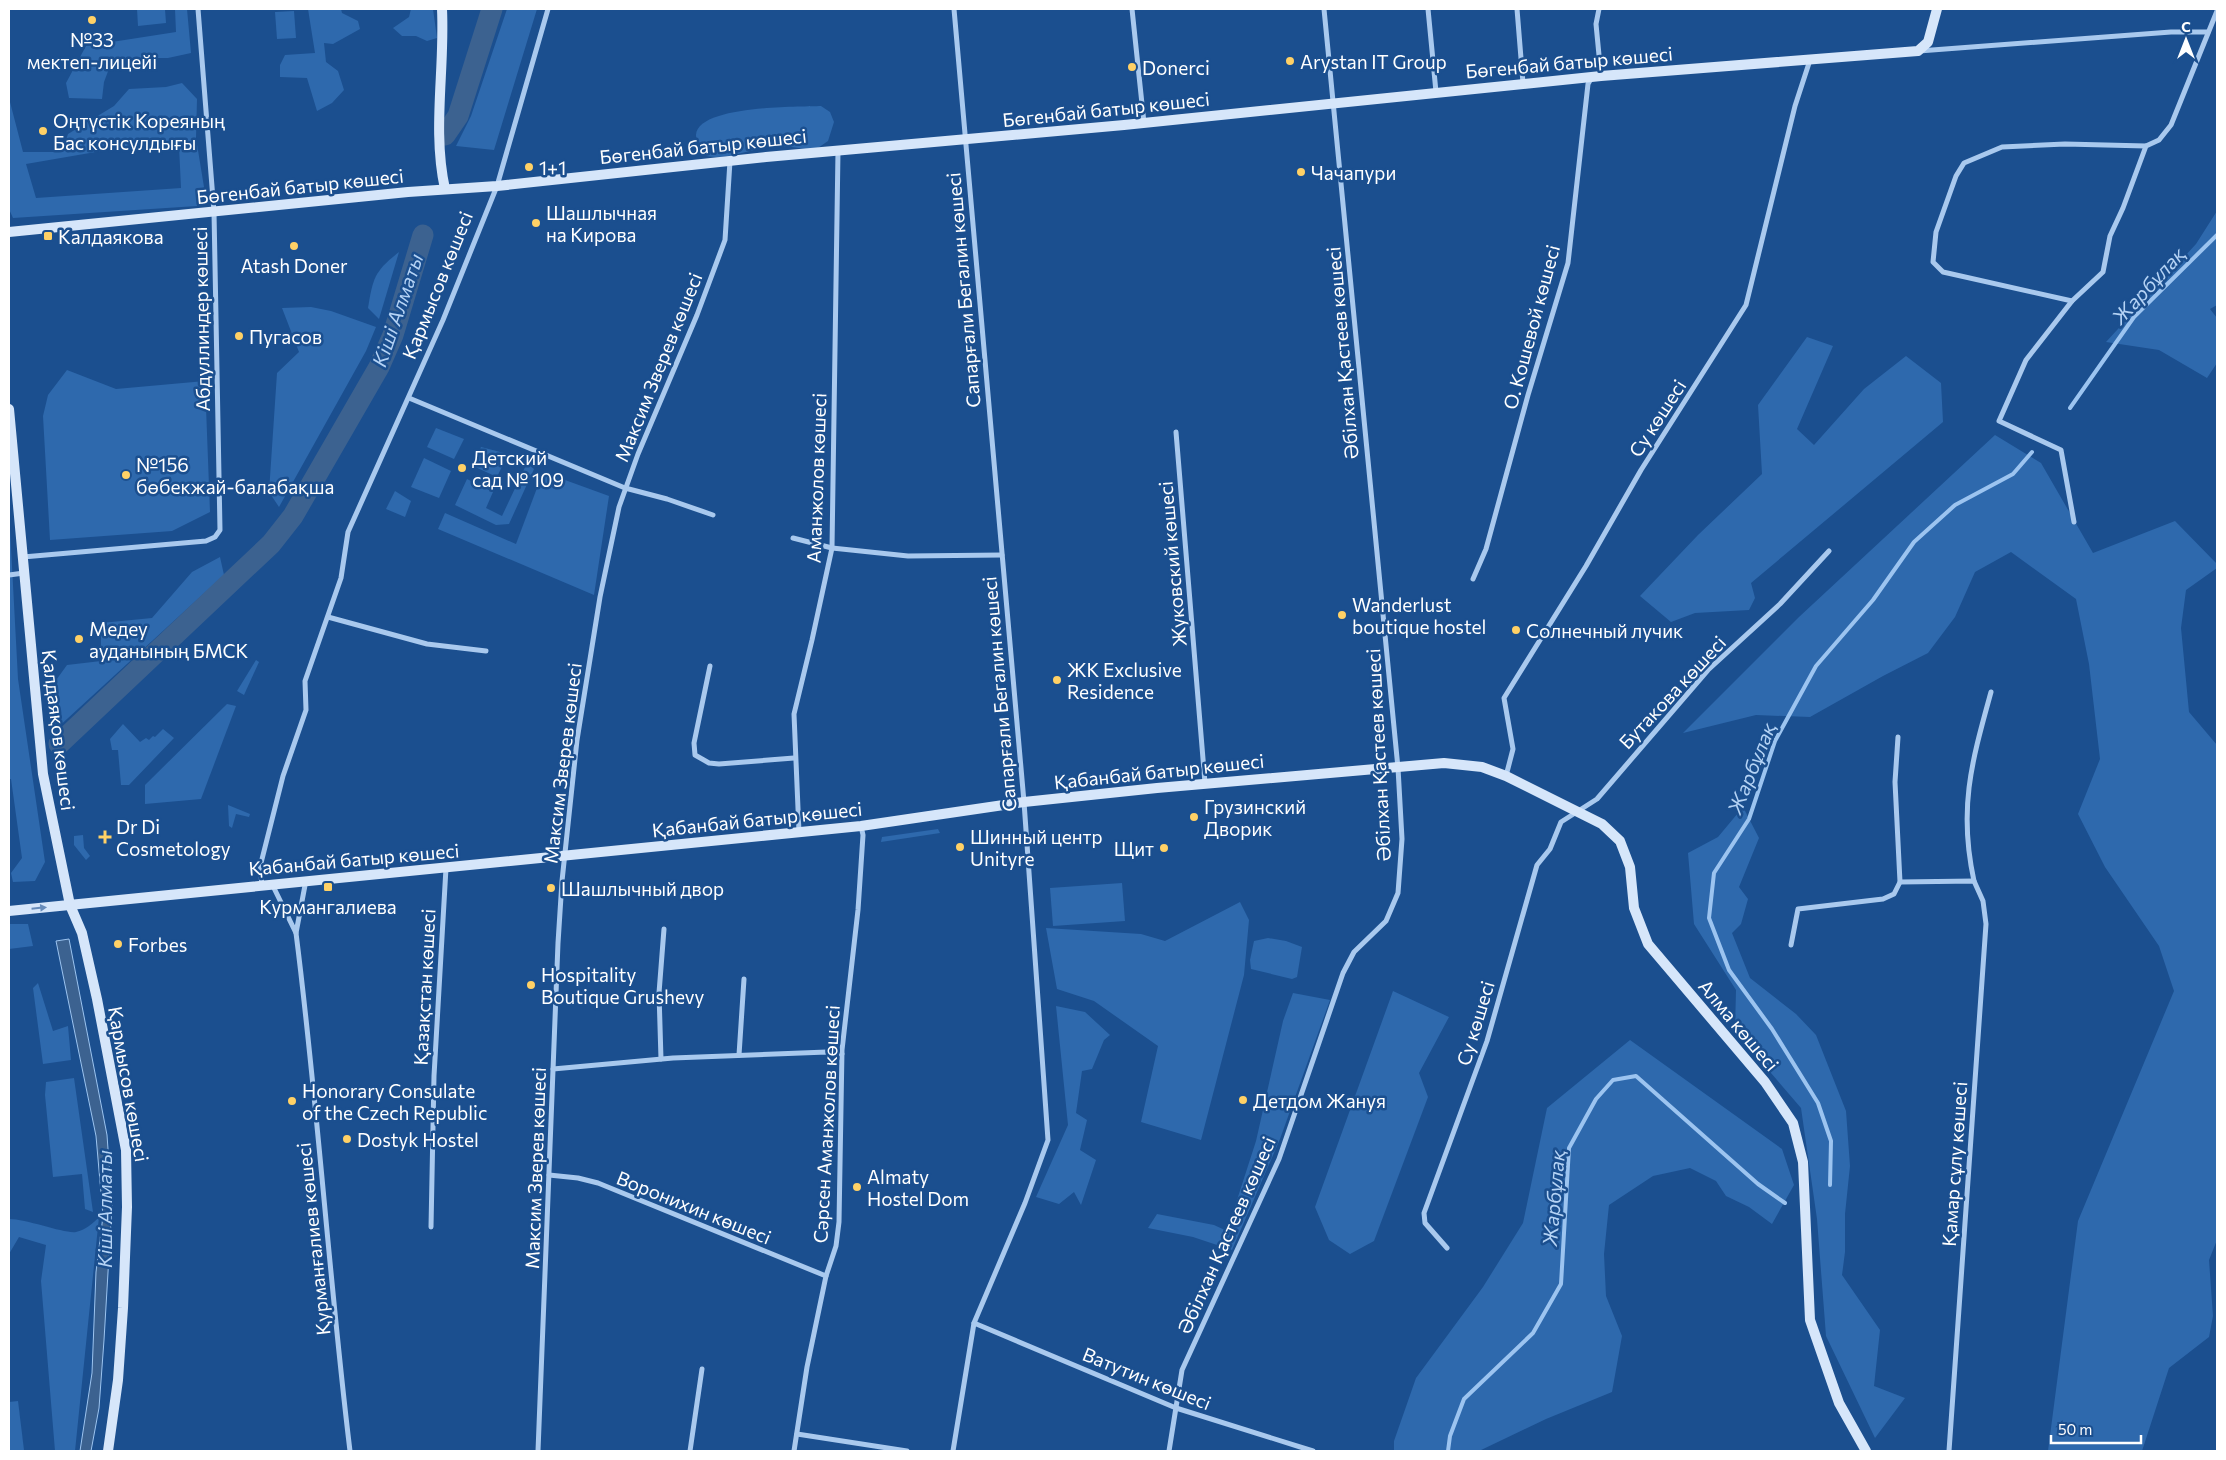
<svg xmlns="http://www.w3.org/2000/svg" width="2226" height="1460" viewBox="0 0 2226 1460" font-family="Commissioner,sans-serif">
  <rect width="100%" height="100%" fill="#1b4f8f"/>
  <g fill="#2e69ad" fill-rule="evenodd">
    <path d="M137,9H165L166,23L138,26Z"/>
    <path d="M175,9H187L191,53L168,58H113L104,82L102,99L69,98L66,83L86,46L176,32Z"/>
    <path d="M308,9H341L342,13L358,21L360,29L333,44L324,43L326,62L338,71L344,90L332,103L317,111L307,78L280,77V65L285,55L315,53Z"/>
    <path d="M411,9H433L437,38L427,41L416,36H402L393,28L409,17Z"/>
    <path d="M507,9H537L494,150L456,146L471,116Z"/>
    <path d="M294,11L296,38L277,39L275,12Z"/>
    <path d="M182,83L197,99L196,138L204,187L197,206L13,218L9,209V88L10,102L23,152H62L68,134L114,106L129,89L166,87ZM179,146L181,188L36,198L26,164L113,149Z"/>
    <path d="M821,106L830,112L834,122L828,141L815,150C803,149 791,146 779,146C756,146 721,164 701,154C700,149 696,140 696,135C698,105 799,107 821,106Z"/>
    <path d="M2217,211V305L2210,309L2217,318V363L2207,378L2159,350L2106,342L2196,244Z"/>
    <path d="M399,252L379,319L368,308C373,277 375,271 399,252Z"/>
    <path d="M311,307L331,311L376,327L366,351L279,507L269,492L277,373L299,352L282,308Z"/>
    <path d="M1807,337L1833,346L1797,429L1814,445L1864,389L1906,356L1941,383L1943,422L1751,583L1755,598L1749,610L1695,613L1671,622L1640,596L1698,535L1762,474L1758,405Z"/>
    <path d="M67,370L116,389L205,381L210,512L172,531L50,540L43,416L48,395Z"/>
    <path d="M436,428L464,439L454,459L427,447Z"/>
    <path d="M1995,435L2041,463L2093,553L2175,521L2217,564V568L2186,590L2181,628L2189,712L2217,745V1240L2209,1260L2213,1316L2209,1337L2169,1368L2142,1451H2048L2078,1221L2174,991L2159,946L2105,867L2078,814L2100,759L2089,664L2076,599L2011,552L1975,572L1955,617L1928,653L1883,676L1810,717L1756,715L1683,733L1799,617Z"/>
    <path d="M481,447L508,454L497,477L473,466Z"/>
    <path d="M424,458L451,471L439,498L411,487Z"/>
    <path d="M527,463L534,469L509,524L496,525L455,505L467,479L493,492L486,508L502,516Z"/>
    <path d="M543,472L609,496L594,595L438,529L445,513L516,544Z"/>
    <path d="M395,491L411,501L405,517L386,509Z"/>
    <path d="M9,510L18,679L45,862L35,881L13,882L11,873L22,858L11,779H9Z"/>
    <path d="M220,557L224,575L55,730L54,683L67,665L101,661V623L152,618L192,572Z"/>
    <path d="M256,660L259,662L244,695L237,691Z"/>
    <path d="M227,704L236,706L201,799L145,804V785Z"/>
    <path d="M123,724L140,742L146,738L149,740L153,736L155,737L163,729L174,738L129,785H121L118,750H112L110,739Z"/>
    <path d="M228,805L250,814L249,817L236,814L232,828L229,826Z"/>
    <path d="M1743,807L1759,838L1739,887L1748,899L1741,924L1732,933L1750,978L1796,1014L1816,1035L1846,1111L1850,1166L1845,1214V1252L1842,1275L1880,1330L1874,1386L1905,1398L1875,1438L1826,1336L1817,1219L1801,1108L1735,1031L1736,990L1694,924L1688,853L1718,837Z"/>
    <path d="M938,829L940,833L881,842L882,837Z"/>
    <path d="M83,835L84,848L90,856L86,860L74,845V836Z"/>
    <path d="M1122,883L1125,921L1053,926L1050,888Z"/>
    <path d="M1240,902L1249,920L1244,975L1201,1140L1141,1122L1158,1046L1094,1001L1057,989L1046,928L1141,934L1165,941Z"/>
    <path d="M9,924H28L33,946L9,949Z"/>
    <path d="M1268,938L1286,941L1302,947L1297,977L1292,979L1251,969L1250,960L1254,941Z"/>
    <path d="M38,983L53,1031L68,1026L71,1060L43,1064L33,988Z"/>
    <path d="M1393,991L1449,1017L1419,1073L1428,1097L1374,1241L1350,1254L1329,1240L1315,1207Z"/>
    <path d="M1293,993L1330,1000L1280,1139L1232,1250L1193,1237L1148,1228L1157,1214L1214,1225L1227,1231L1256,1141L1283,1021Z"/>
    <path d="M1056,1006L1085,1012L1110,1035L1104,1040L1092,1069L1082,1071L1076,1113L1087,1120L1080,1150L1096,1160L1081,1205L1074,1192L1059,1204L1036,1197L1068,1125Z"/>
    <path d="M1630,1040L1782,1149L1794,1185L1772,1224L1749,1207L1726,1196L1716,1181L1690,1168L1653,1176L1609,1205L1604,1254L1606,1296L1622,1336L1612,1392L1546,1419L1479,1451H1394V1441L1416,1378L1483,1287L1523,1223L1547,1108Z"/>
    <path d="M74,1078L93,1212L85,1209L82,1174L53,1177L45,1095L46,1082Z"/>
    <path d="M99,1217L75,1451H55L41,1281L46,1245L19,1237L9,1254V1219C27,1219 65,1234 76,1232C85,1230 94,1223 99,1217Z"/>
    <path d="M18,1401L24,1450L9,1451V1402Z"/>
  </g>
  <path fill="#3c6290" stroke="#9cc4f0" d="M69,939L107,1135L112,1205L104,1340L99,1408L91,1451H80L92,1373L96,1272L103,1216L96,1136L56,941Z"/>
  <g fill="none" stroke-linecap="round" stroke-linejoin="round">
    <g stroke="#9cc4f0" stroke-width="4">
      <path d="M2070,408L2134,317L2217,235"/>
      <path d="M1830,1185L1831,1141L1818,1103L1772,1029L1729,970L1709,918L1714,873L1749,819L1775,741L1816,666L1873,600L1914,542L1955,505L2013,474L2032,452"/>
      <path d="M1448,1451L1450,1436L1464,1399L1533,1333L1561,1284L1569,1148L1596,1099L1613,1080L1636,1076L1758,1184L1785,1203"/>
    </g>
    <g stroke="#3c6290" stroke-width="21">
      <path d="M445,135L458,116L492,9"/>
      <path d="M59,744L271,544L293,516L379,367L393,335L423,235"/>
    </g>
    <g stroke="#a9c9ee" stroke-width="5">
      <path d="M1132,9L1144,123"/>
      <path d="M1428,9L1436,92"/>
      <path d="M1517,9L1523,83"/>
      <path d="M1599,9L1596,24L1601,76"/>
      <path d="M1919,51L2171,32H2208"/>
      <path d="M2072,301L1943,272L1933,262L1936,232L1956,176L1964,163L2002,147L2065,144L2146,146"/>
      <path d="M409,398L625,488L667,499L713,515"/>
      <path d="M1176,432L1205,783"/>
      <path d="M2074,522L2061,450L1999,421L2026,360L2072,301L2103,272L2110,236L2123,208L2146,146L2159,140L2171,125L2217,11"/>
      <path d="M793,538L832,548L908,556L1002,555"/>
      <path d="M23,557L206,541L215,537L220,530L214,212L198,9"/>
      <path d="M9,575L24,573"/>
      <path d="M1473,579L1486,549L1528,395L1568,263L1588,84L1592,77"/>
      <path d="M328,617L427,644L486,651"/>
      <path d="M710,666L694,743L695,755L709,763L719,764L794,758"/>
      <path d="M1506,776L1513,749L1504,698L1586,566L1641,470L1746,305L1795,106L1810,60"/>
      <path d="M799,832L794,714L812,640L832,548L838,151"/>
      <path d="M1974,881C1958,808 1972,761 1991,692"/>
      <path d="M1900,882L1974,881L1983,901L1986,924L1949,1451"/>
      <path d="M272,884L296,933L306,880"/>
      <path d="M262,885L260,867L283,776L306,710L305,681L341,578L348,532L443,320L497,186L548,9"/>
      <path d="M296,933C318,1106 329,1279 350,1451"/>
      <path d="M1791,945L1798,909L1883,899L1894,894L1900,882L1895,782L1898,737"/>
      <path d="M739,1055L744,979"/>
      <path d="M661,1059L659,993L664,929"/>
      <path d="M553,1069L673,1058L827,1052L842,1054"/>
      <path d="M549,1175L578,1178L598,1183L826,1276"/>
      <path d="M431,1227L434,1076L446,868"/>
      <path d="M1447,1248L1425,1223L1424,1213L1487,1041L1537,865L1550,849L1561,822L1597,799L1708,670L1780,604L1829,551"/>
      <path d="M974,1323L1176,1408L1313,1451"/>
      <path d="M797,1434L907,1451"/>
      <path d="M538,1451L558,943L562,881L577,740L600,597L619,507L638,454L697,315L725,240L730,161"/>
      <path d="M690,1451L702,1369"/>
      <path d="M794,1451L807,1367L826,1276L836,1246L839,1222L842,1050L858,910L863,835L861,826"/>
      <path d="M953,1451L974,1323L1025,1203L1048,1140L1024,802L954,9"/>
      <path d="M1169,1451L1182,1370L1279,1159L1343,973L1354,952L1386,921L1398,893L1402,839L1398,768L1324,9"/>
    </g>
    <g stroke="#d6e6fa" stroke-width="10">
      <path d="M442,9C445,69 432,130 445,189"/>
      <path d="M9,232L408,192L497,186L766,157L1124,125L1601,76L1918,51L1928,42L1937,9"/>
      <path d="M9,409L43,774L70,905L82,933L97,999L126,1150L127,1207L123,1308L118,1380L108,1451"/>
      <path d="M9,911L861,826L1024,802L1157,788L1444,763L1482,767L1506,776L1602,824L1620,841L1630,867L1634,908L1648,944L1765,1082L1793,1123L1803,1162L1810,1320L1839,1403L1866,1451"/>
    </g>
  </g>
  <defs><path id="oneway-solid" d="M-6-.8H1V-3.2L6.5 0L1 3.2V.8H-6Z" transform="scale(1.25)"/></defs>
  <use fill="#668bba" href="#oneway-solid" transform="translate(39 908) rotate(-6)"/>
  <g fill="#ffd166" stroke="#1b4f8f" stroke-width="2">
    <circle cx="92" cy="20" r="5"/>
    <circle cx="1290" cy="61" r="5"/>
    <circle cx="1132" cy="67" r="5"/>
    <circle cx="43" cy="131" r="5"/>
    <circle cx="529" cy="167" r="5"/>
    <circle cx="1301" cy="172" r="5"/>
    <circle cx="536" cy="223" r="5"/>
    <rect x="43" y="231" width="10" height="10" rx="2.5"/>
    <circle cx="294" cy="246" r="5"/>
    <circle cx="239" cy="336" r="5"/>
    <circle cx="462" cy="468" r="5"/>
    <circle cx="126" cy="475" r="5"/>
    <circle cx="1342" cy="615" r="5"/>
    <circle cx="1516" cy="630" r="5"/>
    <circle cx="79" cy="639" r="5"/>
    <circle cx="1057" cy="680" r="5"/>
    <circle cx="1194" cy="817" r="5"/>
    <path d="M102.5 829.5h5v5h5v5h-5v5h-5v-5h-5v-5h5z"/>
    <circle cx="960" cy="847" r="5"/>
    <circle cx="1164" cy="848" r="5"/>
    <rect x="323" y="882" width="10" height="10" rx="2.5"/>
    <circle cx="551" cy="888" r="5"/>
    <circle cx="118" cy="944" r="5"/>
    <circle cx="531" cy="985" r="5"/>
    <circle cx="1243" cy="1100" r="5"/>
    <circle cx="292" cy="1101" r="5"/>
    <circle cx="347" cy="1139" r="5"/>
    <circle cx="857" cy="1187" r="5"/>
  </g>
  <g text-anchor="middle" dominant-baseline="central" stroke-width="5" stroke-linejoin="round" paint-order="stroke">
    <g font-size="19" fill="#fff" stroke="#1b4f8f" text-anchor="start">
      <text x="92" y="39" text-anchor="middle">№33<tspan x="92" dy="22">мектеп-лицейі</tspan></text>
      <text x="1300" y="61">Arystan IT Group</text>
      <text x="1142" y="67">Donerci</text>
      <text x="53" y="120">Оңтүстік Кореяның<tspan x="53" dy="22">Бас консулдығы</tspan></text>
      <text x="539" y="167">1+1</text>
      <text x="1311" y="172">Чачапури</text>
      <text x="546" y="212">Шашлычная<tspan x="546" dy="22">на Кирова</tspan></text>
      <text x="58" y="236">Калдаякова</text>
      <text x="294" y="265" text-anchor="middle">Atash Doner</text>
      <text x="249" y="336">Пугасов</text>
      <text x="472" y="457">Детский<tspan x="472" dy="22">сад № 109</tspan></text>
      <text x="136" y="464">№156<tspan x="136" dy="22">бөбекжай-балабақша</tspan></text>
      <text x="1352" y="604">Wanderlust<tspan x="1352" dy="22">boutique hostel</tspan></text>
      <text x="89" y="628">Медеу<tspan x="89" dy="22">ауданының БМСК</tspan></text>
      <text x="1526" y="630">Солнечный лучик</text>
      <text x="1067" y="669">ЖК Exclusive<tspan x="1067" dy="22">Residence</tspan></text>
      <text x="1204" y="806">Грузинский<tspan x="1204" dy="22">Дворик</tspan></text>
      <text x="116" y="826">Dr Di<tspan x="116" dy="22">Cosmetology</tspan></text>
      <text x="970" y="836">Шинный центр<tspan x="970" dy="22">Unityre</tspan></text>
      <text x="1154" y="848" text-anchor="end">Щит</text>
      <text x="561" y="888">Шашлычный двор</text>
      <text x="328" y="906" text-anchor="middle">Курмангалиева</text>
      <text x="128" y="944">Forbes</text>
      <text x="541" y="974">Hospitality<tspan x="541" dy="22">Boutique Grushevy</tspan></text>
      <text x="302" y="1090">Honorary Consulate<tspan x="302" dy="22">of the Czech Republic</tspan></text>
      <text x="1253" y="1100">Детдом Жануя</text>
      <text x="357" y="1139">Dostyk Hostel</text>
      <text x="867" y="1176">Almaty<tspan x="867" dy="22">Hostel Dom</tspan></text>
    </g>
    <g font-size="19" fill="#fff" stroke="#1b4f8f">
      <text transform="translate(1569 62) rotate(-5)">Бөгенбай батыр көшесі</text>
      <text transform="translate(1106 109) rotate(-6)">Бөгенбай батыр көшесі</text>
      <text transform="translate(703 146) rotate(-6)">Бөгенбай батыр көшесі</text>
      <text transform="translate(300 186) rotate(-6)">Бөгенбай батыр көшесі</text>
      <text transform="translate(437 285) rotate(-68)">Қармысов көшесі</text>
      <text transform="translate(963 290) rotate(-95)">Сапарғали Бегалин көшесі</text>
      <text transform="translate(201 319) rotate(-91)">Абдуллиндер көшесі</text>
      <text transform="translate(1531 327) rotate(-75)">О. Кошевой көшесі</text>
      <text transform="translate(1342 353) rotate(-95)">Әбілхан Қастеев көшесі</text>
      <text transform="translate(658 367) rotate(-68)">Максим Зверев көшесі</text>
      <text transform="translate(1657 418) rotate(-57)">Су көшесі</text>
      <text transform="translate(816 478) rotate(-88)">Аманжолов көшесі</text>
      <text transform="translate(1172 564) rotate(-95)">Жуковский көшесі</text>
      <text transform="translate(1672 692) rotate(-47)">Бутакова көшесі</text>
      <text transform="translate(999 694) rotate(-95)">Сапарғали Бегалин көшесі</text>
      <text transform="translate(59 730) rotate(83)">Қалдаяқов көшесі</text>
      <text transform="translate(1378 755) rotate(-93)">Әбілхан Қастеев көшесі</text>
      <text transform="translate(562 763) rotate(-83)">Максим Зверев көшесі</text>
      <text transform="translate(1159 771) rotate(-6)">Қабанбай батыр көшесі</text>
      <text transform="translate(757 819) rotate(-6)">Қабанбай батыр көшесі</text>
      <text transform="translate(354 859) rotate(-5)">Қабанбай батыр көшесі</text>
      <text transform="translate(424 987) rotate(-87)">Қазақстан көшесі</text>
      <text transform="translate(1475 1023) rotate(-73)">Су көшесі</text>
      <text transform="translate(1739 1025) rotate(50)">Алма көшесі</text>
      <text transform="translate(129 1084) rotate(80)">Қармысов көшесі</text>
      <text transform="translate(826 1124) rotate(-87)">Сәрсен Аманжолов көшесі</text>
      <text transform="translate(1954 1164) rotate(-86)">Қамар сұлу көшесі</text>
      <text transform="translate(535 1168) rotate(-88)">Максим Зверев көшесі</text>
      <text transform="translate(694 1207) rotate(22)">Воронихин көшесі</text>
      <text transform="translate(1226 1235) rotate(-66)">Әбілхан Қастеев көшесі</text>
      <text transform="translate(313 1239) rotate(-96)">Қурманғалиев көшесі</text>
      <text transform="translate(1147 1378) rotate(22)">Ватутин көшесі</text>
    </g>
    <g font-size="20" font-style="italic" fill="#b5d3f5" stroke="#1b4f8f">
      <text transform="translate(2148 285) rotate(-47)">Жарбұлақ</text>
      <text transform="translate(397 310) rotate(-71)">Кіші Алматы</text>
      <text transform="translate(1751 768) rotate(-68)">Жарбұлақ</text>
      <text transform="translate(1553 1198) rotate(-85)">Жарбұлақ</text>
      <text transform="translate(104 1209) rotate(-90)">Кіші Алматы</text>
    </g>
  </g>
  <rect width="2226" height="1460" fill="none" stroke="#ffffff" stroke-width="20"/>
  <g transform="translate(2186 40)" stroke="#1b4f8f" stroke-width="4" paint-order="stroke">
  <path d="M0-4L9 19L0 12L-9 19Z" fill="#ffffff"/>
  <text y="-8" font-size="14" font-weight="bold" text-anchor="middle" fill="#ffffff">С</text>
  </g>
  <path d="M2051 1435v8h90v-8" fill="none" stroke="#ffffff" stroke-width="2.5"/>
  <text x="2058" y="1435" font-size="15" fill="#ffffff" stroke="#1b4f8f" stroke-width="4" paint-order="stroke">50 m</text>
</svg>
